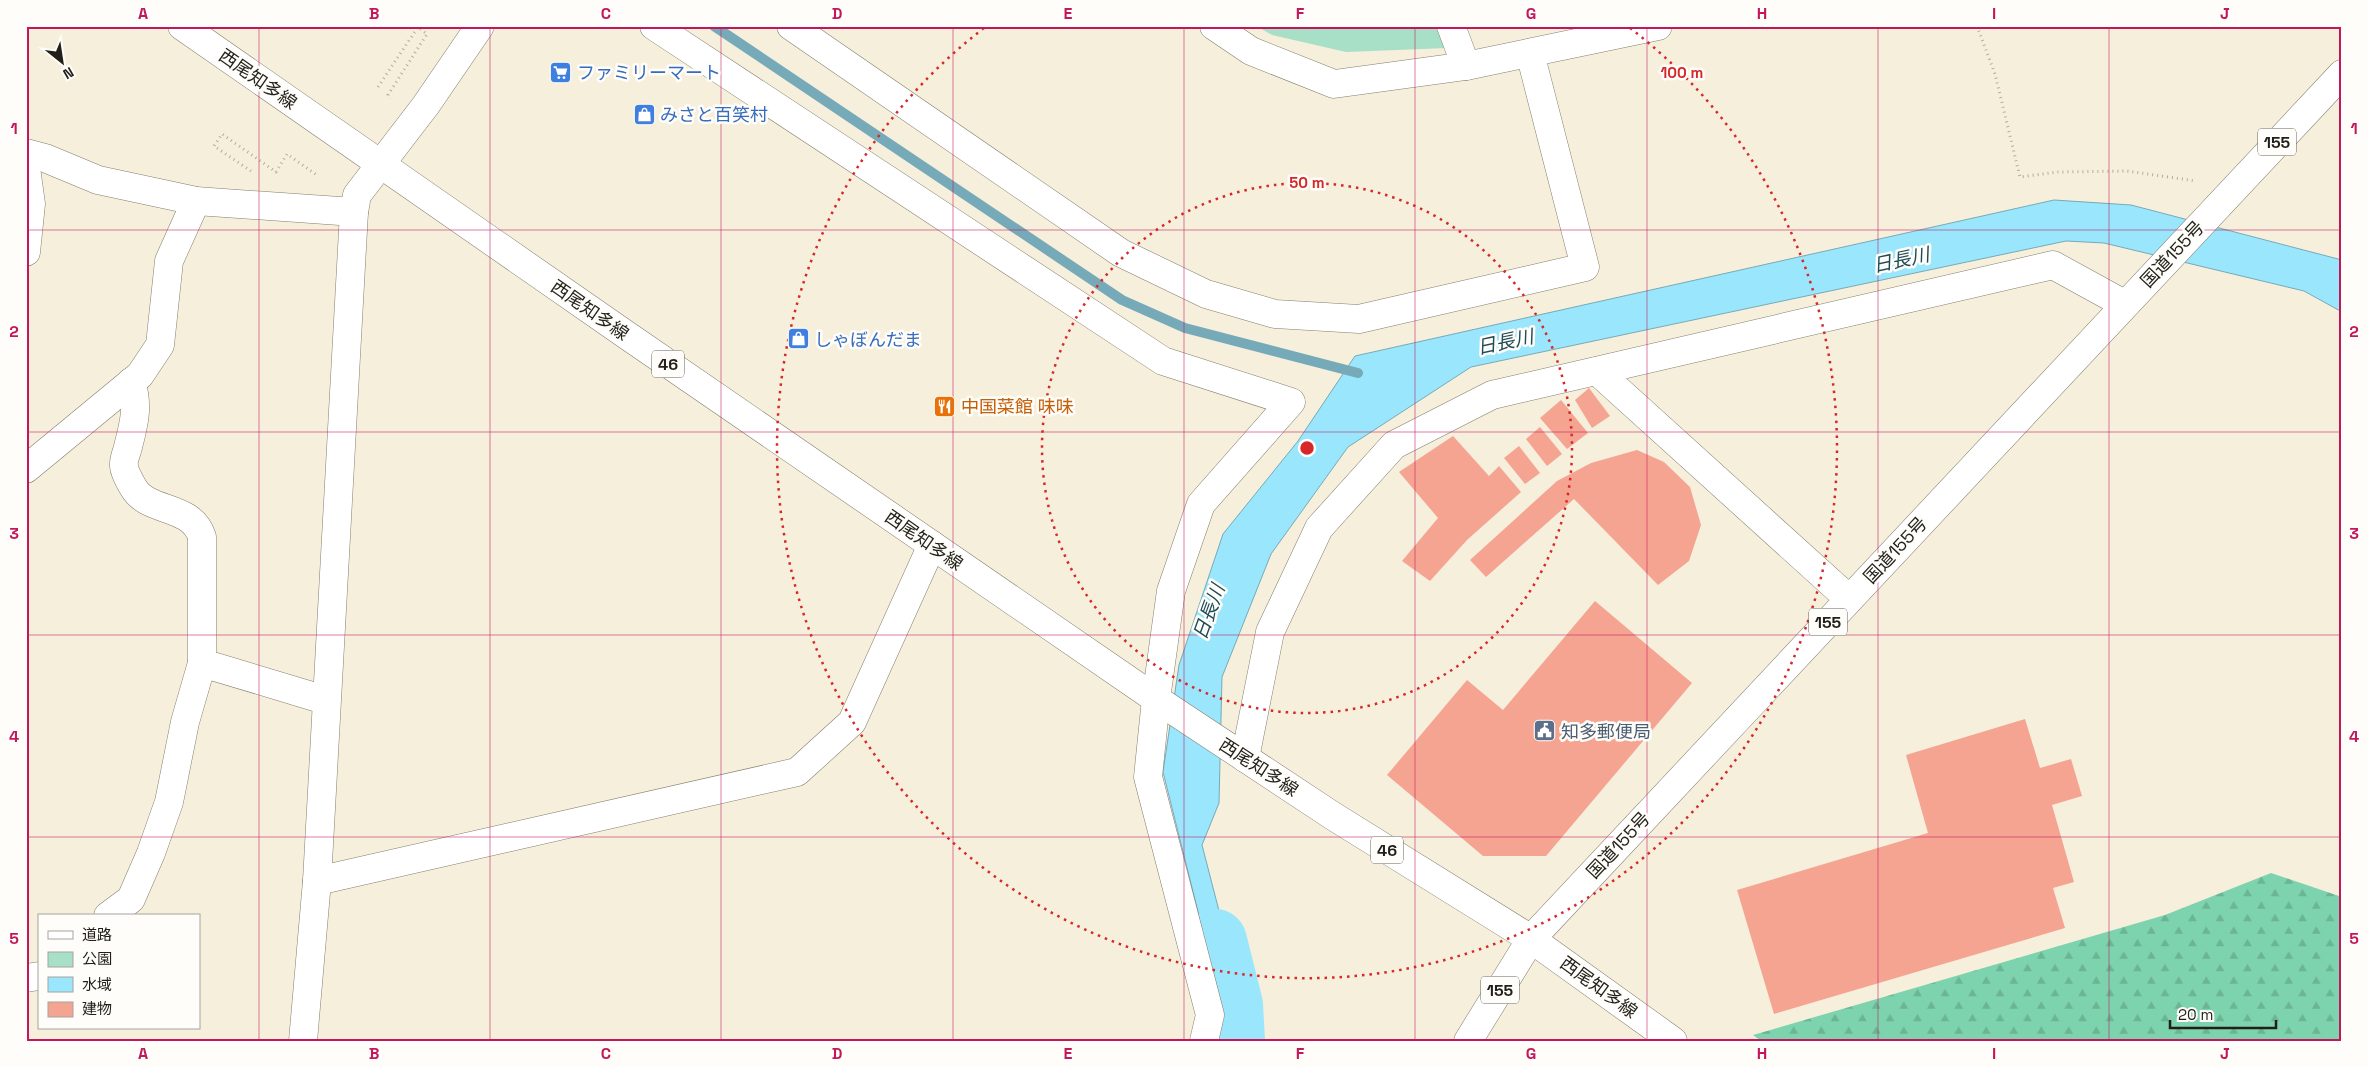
<svg xmlns="http://www.w3.org/2000/svg" width="2368" height="1067" viewBox="0 0 2368 1067" font-family="'Space Grotesk','Noto Sans JP',sans-serif">
  <defs>
    <pattern id="forest-firs" width="22" height="20" patternUnits="userSpaceOnUse" patternTransform="scale(1.25)"><rect width="22" height="20" fill="#7cd3ae"/><path d="M5 1l3.5 6h-7zM16 11l3.5 6h-7z" fill="#6bb595"/></pattern>
  </defs>
  <rect width="100%" height="100%" fill="#f6efdc"/>
  <path fill="#a7e0c6" d="M1256,26H1440L1448,48L1346,52L1272,35Z"/>
  <path fill="url(#forest-firs)" d="M2271,873L2342,897V1041H1761L1753,1035L2165,915Z"/>
  <path fill="#9ae6fc" stroke="#76aab8" d="M2054,200L2131,205L2342,260V312L2304,291L2104,243L2066,241L1471,367L1348,447L1271,554L1222,677L1219,803L1202,845L1248,1023L1227,1027L1163,772L1179,665L1223,534L1298,441L1355,356Z"/>
  <g fill="none" stroke-linecap="round" stroke-linejoin="round">
    <path stroke="#76aab8" stroke-width="10" d="M714,26L1122,300L1185,328L1358,373"/>
    <path stroke="#9ae6fc" stroke-width="64" d="M1215,941L1231,1005L1233,1041"/>
  </g>
  <g fill="#f5a492">
    <path d="M1589,388L1610,416L1592,428L1575,400Z"/>
    <path d="M1561,400L1588,433L1567,449L1540,418Z"/>
    <path d="M1540,427L1562,454L1547,466L1526,439Z"/>
    <path d="M1453,436L1489,476L1499,466L1521,492L1467,540L1430,581L1402,561L1438,518L1399,472Z"/>
    <path d="M1519,446L1540,473L1525,484L1504,458Z"/>
    <path d="M1637,450L1664,462L1690,487L1701,525L1689,561L1658,585L1574,499L1486,577L1470,560L1557,481L1591,463Z"/>
    <path d="M1595,601L1692,683L1546,856H1483L1387,775L1467,680L1503,710Z"/>
    <path d="M2025,719L2040,768L2071,759L2082,796L2052,805L2074,882L2053,888L2065,928L1774,1014L1737,890L1928,833L1906,755Z"/>
  </g>
  <g fill="none" stroke-linecap="round" stroke-linejoin="round">
    <defs>
      <g id="minor">
        <path d="M654,26L1163,361L1291,402L1201,504L1171,591L1156,699L1148,777L1210,1015L1204,1041"/>
        <path d="M791,26L1121,253L1206,294L1275,314L1359,319L1585,267L1530,53"/>
        <path d="M1214,26L1251,51L1334,84L1466,66L1658,26"/>
        <path d="M1451,26L1466,66"/>
        <path d="M26,153L45,158L98,180L196,201L354,212"/>
        <path d="M26,168L31,204L26,252"/>
        <path d="M1597,371L1849,599"/>
        <path d="M131,382C139,405 134,424 128,447C127,452 123,460 124,466C124,471 130,482 133,487C148,514 191,503 202,537V663"/>
        <path d="M26,469L140,375L160,345L169,261L196,201"/>
        <path d="M1245,758L1270,632L1319,528L1394,445L1492,395L2053,265L2124,304"/>
        <path d="M317,881L797,772L852,722L932,545"/>
        <path d="M108,916L131,899L151,853L169,802L185,722L202,663L325,700"/>
        <path d="M26,978L39,976"/>
        <path d="M303,1041L317,881L354,212L357,195L426,105L480,26"/>
      </g>
      <path id="major" d="M182,26L625,334L1156,699L1333,816L1531,939L1673,1041"/>
      <path id="highway" d="M1468,1041L1531,939L2342,74"/>
    </defs>
    <use href="#minor" stroke="#847e6d" stroke-width="29"/>
    <use href="#major" stroke="#847e6d" stroke-width="29"/>
    <use href="#highway" stroke="#847e6d" stroke-width="29"/>
    <g stroke="#b2ad9d" stroke-width="3" stroke-dasharray="1 4" stroke-linecap="butt">
      <path d="M1977,26L1995,74L2020,177L2058,172L2127,171L2196,181"/>
      <path d="M378,87L418,27L427,34L388,95L389,99"/>
      <path d="M251,171L214,146L222,134L276,172L287,154L318,176"/>
    </g>
    <use href="#minor" stroke="#fff" stroke-width="28"/>
    <use href="#major" stroke="#fff" stroke-width="28"/>
    <use href="#highway" stroke="#fff" stroke-width="28"/>
  </g>
  <path fill="none" stroke="#c2185b" stroke-width="1" stroke-opacity="0.55" d="M259,26V1041M490,26V1041M721,26V1041M953,26V1041M1184,26V1041M1415,26V1041M1647,26V1041M1878,26V1041M2109,26V1041M26,230H2342M26,432H2342M26,635H2342M26,837H2342"/>
  <g fill="none" stroke="#d62828" stroke-width="2.5" stroke-dasharray="2.5 5">
    <circle cx="1307" cy="448" r="265"/>
    <path d="M1630 28A530 530 0 1 1 984 28"/>
  </g>
  <defs>
    <symbol id="supermarket-square" viewBox="-11 -11 22 22"><rect x="-9" y="-9" width="18" height="18" rx="4" fill="#3f7fe0" stroke="#fefdf9"/><path d="M-6-5.5h2.5l.6 2H6L4.5 2H-2.5L-4.4-4H-6ZM-1.5 3.2a1.3 1.3 0 1 0 .1 0ZM3 3.2a1.3 1.3 0 1 0 .1 0Z" fill="#fff"/></symbol>
    <symbol id="shop-square" viewBox="-11 -11 22 22"><rect x="-9" y="-9" width="18" height="18" rx="4" fill="#3f7fe0" stroke="#fefdf9"/><path d="M-5-2.5h2.3a2.7 3.5 0 0 1 5.4 0H5L5.5 6h-11ZM-1.5-2.5h3a1.5 2.3 0 0 0-3 0Z" fill="#fff"/></symbol>
    <symbol id="restaurant-square" viewBox="-11 -11 22 22"><rect x="-9" y="-9" width="18" height="18" rx="4" fill="#e8710a" stroke="#fefdf9"/><path d="M-5-6h1v4h1v-4h1v4h1v-4h1v5L-1.5 .5V6h-2V.5L-5-1ZM5-6V6H3V1.5H1.5Q1.5-4 5-6Z" fill="#fff"/></symbol>
    <symbol id="civic-square" viewBox="-11 -11 22 22"><rect x="-9" y="-9" width="18" height="18" rx="4" fill="#5c6f8a" stroke="#fefdf9"/><path d="M-.6-6.5H3V-4.5H.6V-3L4-1V1h2V6H-6V1h2V-1L-.6-3ZM-1.2 2.5V6h2.4V2.5Z" fill="#fff"/></symbol>
  </defs>
  <g fill-rule="evenodd">
    <use href="#supermarket-square" x="548" y="60" width="25" height="25"/>
    <use href="#shop-square" x="632" y="102" width="25" height="25"/>
    <use href="#shop-square" x="786" y="326" width="25" height="25"/>
    <use href="#restaurant-square" x="932" y="394" width="25" height="25"/>
    <use href="#civic-square" x="1532" y="718" width="25" height="25"/>
  </g>
  <g text-anchor="middle" dominant-baseline="central" stroke-width="5" stroke-linejoin="round" paint-order="stroke">
    <g fill="#fefdf9" stroke="#63625c" stroke-width="1">
      <rect x="2258" y="128.5" width="38" height="27" rx="4"/>
      <rect x="652" y="350.5" width="32" height="27" rx="4"/>
      <rect x="1809" y="608.5" width="38" height="27" rx="4"/>
      <rect x="1371" y="836.5" width="32" height="27" rx="4"/>
      <rect x="1481" y="976.5" width="38" height="27" rx="4"/>
    </g>
    <g font-size="16" font-weight="bold" fill="#211f18">
      <text x="2277" y="142">155</text>
      <text x="668" y="364">46</text>
      <text x="1828" y="622">155</text>
      <text x="1387" y="850">46</text>
      <text x="1500" y="990">155</text>
    </g>
    <g font-size="18" fill="#366cbe" stroke="#fefdf9" text-anchor="start">
      <text x="577" y="72">ファミリーマート</text>
      <text x="660" y="114">みさと百笑村</text>
      <text x="814" y="339">しゃぼんだま</text>
    </g>
    <g font-size="18" fill="#211f18" stroke="#fefdf9">
      <text transform="translate(258 79) rotate(35)">西尾知多線</text>
      <text transform="translate(2172 254) rotate(-47)">国道155号</text>
      <text transform="translate(590 310) rotate(35)">西尾知多線</text>
      <text transform="translate(924 540) rotate(35)">西尾知多線</text>
      <text transform="translate(1895 550) rotate(-47)">国道155号</text>
      <text transform="translate(1259 767) rotate(33)">西尾知多線</text>
      <text transform="translate(1618 845) rotate(-47)">国道155号</text>
      <text transform="translate(1599 987) rotate(36)">西尾知多線</text>
    </g>
    <g font-size="18" fill="#c56008" stroke="#fefdf9" text-anchor="start">
      <text x="961" y="406">中国菜館 味味</text>
    </g>
    <g font-size="18" fill="#4e5e75" stroke="#fefdf9" text-anchor="start">
      <text x="1561" y="731">知多郵便局</text>
    </g>
    <g font-size="19" font-style="italic" fill="#204c58" stroke="#fefdf9">
      <text transform="translate(1901 260) rotate(-12)">日長川</text>
      <text transform="translate(1505 342) rotate(-12)">日長川</text>
      <text transform="translate(1209 612) rotate(-70)">日長川</text>
    </g>
  </g>
  <circle cx="1307" cy="448" r="8" fill="#d62828" stroke="#fefdf9" stroke-width="2.5"/>
  <g font-size="15" text-anchor="middle" font-weight="bold" fill="#d62828" stroke="#fefdf9" stroke-width="5" stroke-linejoin="round" paint-order="stroke">
    <text x="1682" y="78">100 m</text>
    <text x="1307" y="188">50 m</text>
  </g>
  <rect width="2368" height="1067" fill="none" stroke="#fefdf9" stroke-width="55"/>
  <rect x="38" y="914" width="162" height="115" fill="#fefdf9" stroke="#a6a49f"/>
  <rect x="48" y="931" width="25" height="8" fill="#ffffff" stroke="#a6a49f"/>
  <text x="82" y="940" font-size="15" fill="#211f18">道路</text>
  <rect x="48" y="952" width="25" height="15" fill="#a7e0c6" stroke="#a6a49f"/>
  <text x="82" y="964" font-size="15" fill="#211f18">公園</text>
  <rect x="48" y="977" width="25" height="15" fill="#9ae6fc" stroke="#a6a49f"/>
  <text x="82" y="990" font-size="15" fill="#211f18">水域</text>
  <rect x="48" y="1002" width="25" height="15" fill="#f5a492" stroke="#a6a49f"/>
  <text x="82" y="1014" font-size="15" fill="#211f18">建物</text>
  <g transform="translate(62 62) rotate(150)" stroke="#fefdf9" stroke-width="4" paint-order="stroke">
  <path d="M0-4L9 19L0 12L-9 19Z" fill="#211f18"/>
  <text y="-8" font-size="14" font-weight="bold" text-anchor="middle" fill="#211f18">N</text>
  </g>
  <path d="M2170 1020v8h106v-8" fill="none" stroke="#211f18" stroke-width="2.5"/>
  <text x="2178" y="1020" font-size="15" fill="#211f18" stroke="#fefdf9" stroke-width="4" paint-order="stroke">20 m</text>
  <rect x="28" y="28" width="2312" height="1012" fill="none" stroke="#c2185b" stroke-width="2"/>
  <g font-size="16" text-anchor="middle" font-weight="bold" fill="#c2185b">
    <text x="143" y="19">A</text>
    <text x="374" y="19">B</text>
    <text x="606" y="19">C</text>
    <text x="837" y="19">D</text>
    <text x="1068" y="19">E</text>
    <text x="1300" y="19">F</text>
    <text x="1531" y="19">G</text>
    <text x="1762" y="19">H</text>
    <text x="1994" y="19">I</text>
    <text x="2225" y="19">J</text>
    <text x="14" y="134">1</text>
    <text x="2354" y="134">1</text>
    <text x="14" y="337">2</text>
    <text x="2354" y="337">2</text>
    <text x="14" y="539">3</text>
    <text x="2354" y="539">3</text>
    <text x="14" y="742">4</text>
    <text x="2354" y="742">4</text>
    <text x="14" y="944">5</text>
    <text x="2354" y="944">5</text>
    <text x="143" y="1059">A</text>
    <text x="374" y="1059">B</text>
    <text x="606" y="1059">C</text>
    <text x="837" y="1059">D</text>
    <text x="1068" y="1059">E</text>
    <text x="1300" y="1059">F</text>
    <text x="1531" y="1059">G</text>
    <text x="1762" y="1059">H</text>
    <text x="1994" y="1059">I</text>
    <text x="2225" y="1059">J</text>
  </g>
</svg>
